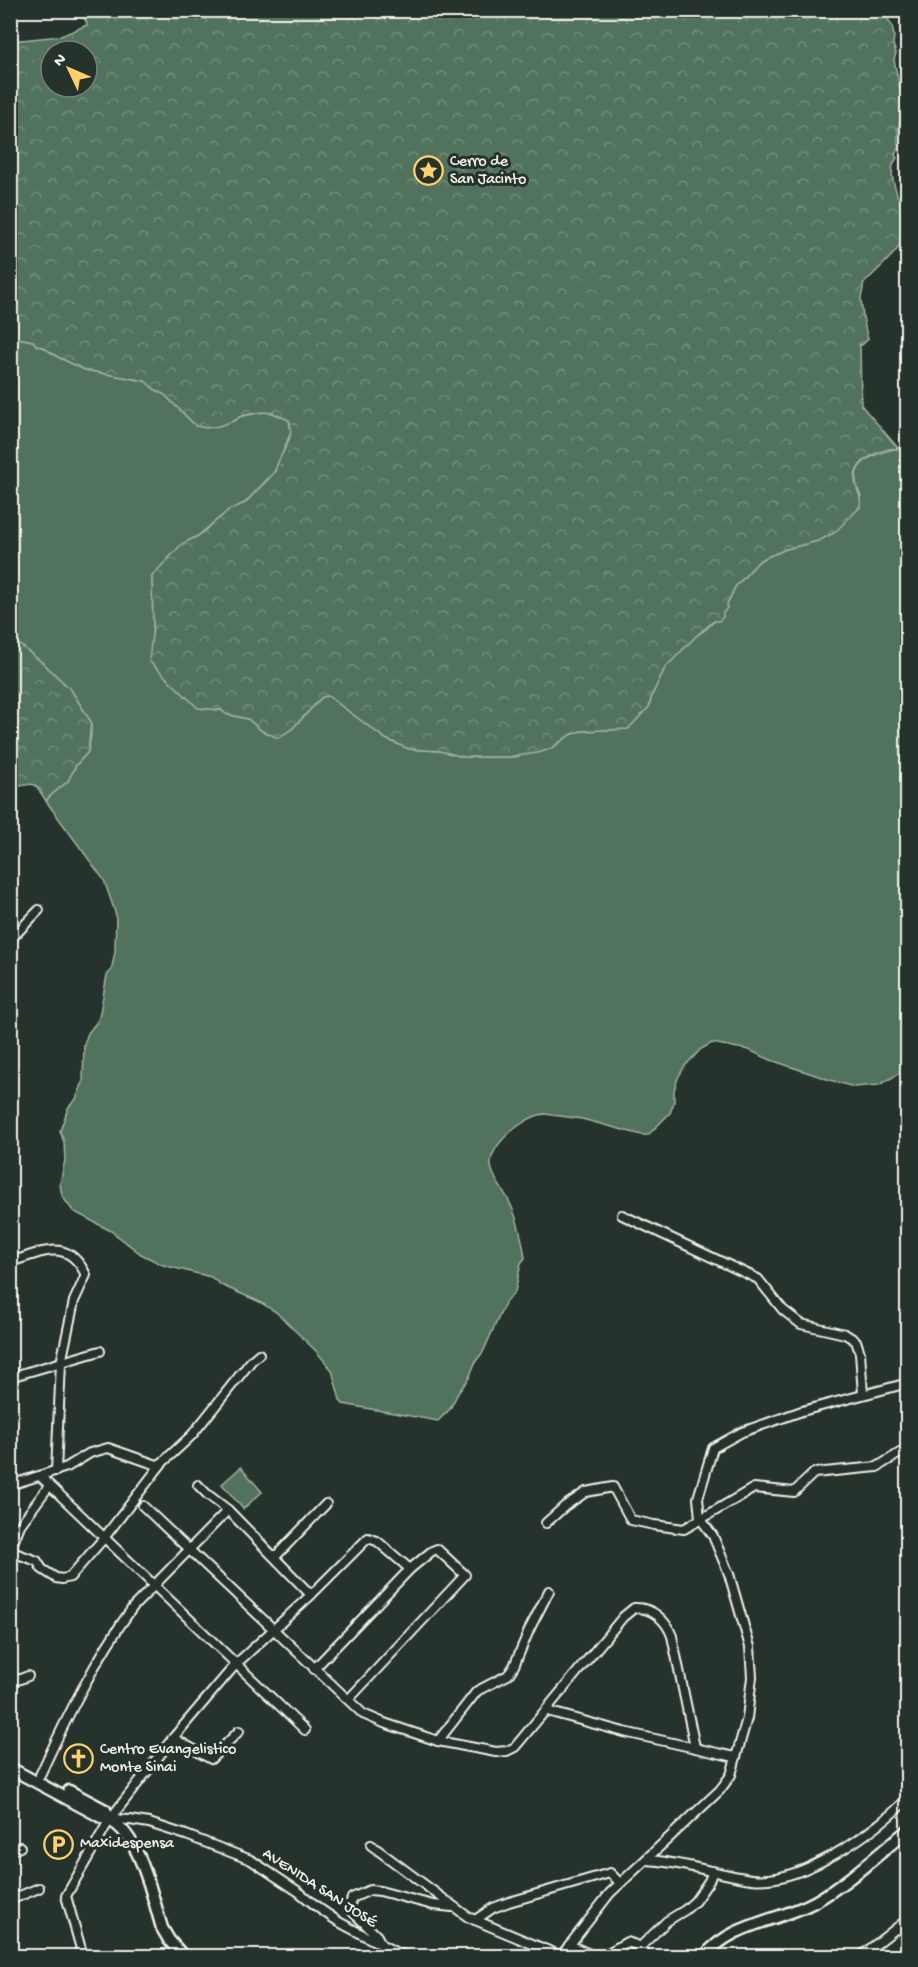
<svg xmlns="http://www.w3.org/2000/svg" width="918" height="1967" viewBox="0 0 918 1967" font-family="'Gochi Hand',sans-serif">
  <defs>
    <pattern id="forest-crowns" width="20" height="18" patternUnits="userSpaceOnUse" patternTransform="scale(1.5)"><rect width="20" height="18" fill="#51735d"/><path d="M2 6a3 3 0 1 1 6 0M12 15a3 3 0 1 1 6 0" fill="none" stroke="#738e7c"/></pattern>
  </defs>
  <rect width="100%" height="100%" fill="#26332d"/>
  <filter id="ink" filterUnits="userSpaceOnUse"><feTurbulence type="fractalNoise" baseFrequency=".0167" numOctaves="2"/><feDisplacementMap in="SourceGraphic" scale="12" xChannelSelector="R" yChannelSelector="G"/><feConvolveMatrix kernelMatrix="1 2 1 2 8 2 1 2 1" color-interpolation-filters="sRGB"/></filter>
  <g filter="url(#ink)">
    <g fill="#51735d" stroke="#a2b2a2" stroke-width="1.5">
      <path d="M18,338L33,341L37,346L43,347L58,357L85,370L145,381L154,389L165,395L196,426L263,412L273,413L289,420L291,432L275,471L245,503L229,510L198,536L182,544L152,576L153,626L150,661L198,708L221,710L226,714L248,719L262,731L292,729L322,697L328,696L386,739L409,749L440,751L464,757H514L555,746L570,735L581,731L628,729L649,707L652,695L665,668L695,637L705,630L723,613L735,587L760,560L786,549L818,541L834,533L861,496C841,459 882,452 907,446V1069L879,1085L854,1087L830,1080L771,1060L749,1050L712,1043L701,1049L684,1067L678,1078L674,1090V1102L670,1113L648,1135H642L582,1119L545,1114C526,1115 488,1145 491,1166C493,1179 502,1188 508,1199C518,1218 522,1237 525,1258L521,1263L515,1292L506,1301L483,1352L476,1361L469,1378L458,1393L450,1409L438,1421L343,1404L340,1400L332,1370L316,1351L276,1312L260,1302L221,1285L211,1277L163,1265L141,1254L111,1231L73,1211L62,1196L60,1184L65,1160L64,1142L60,1131L68,1108L76,1099L83,1082L84,1044L88,1033L96,1023L99,1018L107,975L111,971L115,952L116,915L104,880L46,801L49,797L68,781L76,765L88,752L91,735V722L71,690L44,664L20,645L11,643L10,339Z"/>
      <path d="M241,1467L262,1492L243,1509L222,1484Z"/>
    </g>
    <g fill="url(#forest-crowns)" stroke="#a2b2a2" stroke-width="1.5" fill-rule="evenodd">
      <path d="M79,11H884L892,26L894,36L893,44L896,53L894,60L901,93L902,113L898,128V148L895,155L897,158C884,173 901,199 904,215C905,222 903,235 901,243C899,251 871,276 863,284C864,290 861,294 861,299C862,312 864,326 868,339L862,345L860,344L861,405L899,449C883,446 854,461 855,479C855,490 863,496 860,507L834,533L818,541L786,549L760,560L735,587L727,604V608L723,613V617L719,621H714L695,637L665,668L652,695L649,707L628,729L581,731L570,735L550,749L538,753L508,757H464L440,751L409,749L386,739L328,696L322,697L292,729L278,738L262,731L248,719L226,714L221,710L198,708L149,661L153,626L152,576L182,544L198,536L229,510L245,503L275,472C277,455 297,439 289,420L273,413L263,412L240,416L236,420L219,426L207,428L196,426L165,395L154,389L145,381L85,370L58,357L43,347L37,346L33,341L18,338L11,339V41L61,36L87,25L86,21ZM51,51H87V87H51Z"/>
      <path d="M11,643L20,645L44,664L71,690L91,722L88,752L76,765L68,781L49,797L46,801C29,773 34,789 11,786Z"/>
    </g>
    <g fill="none" stroke-linecap="round" stroke-linejoin="round">
      <defs>
        <g id="street">
          <path d="M10,940L39,910"/>
          <path d="M622,1215L758,1279L783,1310L801,1324L845,1334L856,1341L860,1353L863,1394"/>
          <path d="M10,1262C42,1253 67,1236 86,1275L74,1301L61,1363L56,1471"/>
          <path d="M10,1377L100,1351"/>
          <path d="M40,1476L305,1730"/>
          <path d="M10,1485L67,1467L90,1453L108,1448L157,1465L162,1463"/>
          <path d="M198,1485L207,1494L228,1510L311,1595"/>
          <path d="M143,1506L363,1714L384,1723L438,1741L496,1752L507,1751L515,1747L623,1617L634,1608C652,1607 666,1620 672,1636L695,1747"/>
          <path d="M546,1523L565,1506L586,1492L613,1487L631,1520L654,1525L684,1529L754,1488L794,1492L814,1473L877,1467L908,1448"/>
          <path d="M12,1552L37,1561L42,1569L56,1578L62,1579L70,1577L104,1538L162,1463L192,1435L252,1360L259,1354"/>
          <path d="M275,1557L326,1504"/>
          <path d="M10,1632L13,1543L20,1525L49,1486"/>
          <path d="M314,1669L410,1569L432,1551L437,1549L465,1575L349,1699"/>
          <path d="M10,1683L28,1676"/>
          <path d="M547,1711L624,1732L735,1757"/>
          <path d="M173,1738L211,1759L239,1731"/>
          <path d="M438,1741L477,1691L508,1675L514,1666L530,1628L549,1591"/>
          <path d="M40,1775C67,1717 95,1659 133,1607L228,1510"/>
          <path d="M110,1819L130,1820L149,1823L186,1835L251,1860L299,1892L320,1909L339,1922L397,1953L408,1956"/>
          <path d="M371,1845L468,1917L561,1956"/>
          <path d="M10,1851L20,1847"/>
          <path d="M647,1860C683,1862 716,1874 752,1879C800,1885 876,1832 908,1798"/>
          <path d="M10,1900L39,1888"/>
          <path d="M475,1920L493,1908L509,1902L610,1873L620,1883"/>
          <path d="M898,1927L908,1939"/>
          <path d="M381,1944L377,1936L349,1908L352,1898L370,1890L380,1891L433,1905L452,1907"/>
          <path d="M569,1945L594,1956"/>
          <path d="M639,1948L667,1921L685,1910L695,1901L709,1881L713,1871"/>
          <path d="M83,1956L66,1896L110,1819L173,1738L236,1664L311,1595L368,1538L377,1541L410,1569"/>
          <path d="M561,1956L610,1893L720,1790L731,1775L747,1718L752,1677L750,1647L729,1574L713,1536L700,1518L698,1498L713,1448L742,1432L802,1411L908,1383"/>
          <path d="M603,1956L627,1942L636,1945L649,1956"/>
          <path d="M861,1956L908,1919"/>
        </g>
        <g id="secondary">
          <path d="M10,1768L103,1818C138,1825 152,1896 162,1928L169,1940L183,1956"/>
          <path d="M69,1791L105,1810L110,1819"/>
          <path d="M705,1956C731,1923 781,1921 816,1901C849,1882 878,1854 908,1830"/>
        </g>
      </defs>
      <use href="#street" stroke="#f4f1e8" stroke-width="12"/>
      <use href="#secondary" stroke="#f4f1e8" stroke-width="15"/>
      <use href="#street" stroke="#26332d" stroke-width="8"/>
      <use href="#secondary" stroke="#26332d" stroke-width="10"/>
    </g>
  </g>
  <defs>
    <symbol id="sight-ring" viewBox="-11 -11 22 22"><circle r="9.5" fill="#26332d" stroke="#ffd166" stroke-width="1.5"/><path d="M0-6L1.8-2.2L6-1.7L2.9 1.2L3.7 5.4L0 3.3L-3.7 5.4L-2.9 1.2L-6-1.7L-1.8-2.2Z" fill="#ffd166"/></symbol>
    <symbol id="church-ring" viewBox="-11 -11 22 22"><circle r="9.5" fill="#26332d" stroke="#ffd166" stroke-width="1.5"/><path d="M-1.2-6h2.4v3.5h3.3v2.4h-3.3V6h-2.4V-.1h-3.3v-2.4h3.3Z" fill="#ffd166"/></symbol>
    <symbol id="parking-ring" viewBox="-11 -11 22 22"><circle r="9.5" fill="#26332d" stroke="#ffd166" stroke-width="1.5"/><path d="M-3.5-5.5H1a3.5 3.5 0 0 1 0 7H-1V5.5H-3.5ZM-1-3.4V-.6H.8a1.4 1.4 0 0 0 0-2.8Z" fill="#ffd166"/></symbol>
  </defs>
  <g fill-rule="evenodd">
    <use href="#sight-ring" x="412" y="154" width="33" height="33"/>
    <use href="#church-ring" x="62" y="1742" width="33" height="33"/>
    <use href="#parking-ring" x="42" y="1828" width="33" height="33"/>
  </g>
  <g text-anchor="middle" dominant-baseline="central" stroke-width="6" stroke-linejoin="round" paint-order="stroke">
    <g font-size="16" fill="#f4f1e8" stroke="#26332d" text-anchor="start">
      <text x="450" y="162">Cerro de<tspan x="450" dy="18">San Jacinto</tspan></text>
      <text x="100" y="1750">Centro Evangelistico<tspan x="100" dy="18">Monte Sinai</tspan></text>
      <text x="80" y="1844">Maxidespensa</text>
    </g>
    <g font-size="16" fill="#f4f1e8" stroke="#26332d">
      <text transform="translate(319 1889) rotate(33)">AVENIDA SAN JOSÉ</text>
    </g>
  </g>
  <rect width="918" height="1967" fill="none" stroke="#26332d" stroke-width="36"/>
  <rect x="18" y="18" width="882" height="1931" fill="none" stroke="#f4f1e8" stroke-width="2" filter="url(#ink)"/>
  <g transform="translate(69 69) rotate(314)"><circle r="28" fill="#26332d" stroke="#787f78" stroke-width="1.5"/>
  <path d="M0-4.5L10 22L0 15L-10 22Z" fill="#ffd166"/>
  <text y="-9" font-size="16" font-weight="bold" text-anchor="middle" fill="#f4f1e8">N</text>
  </g>
</svg>
